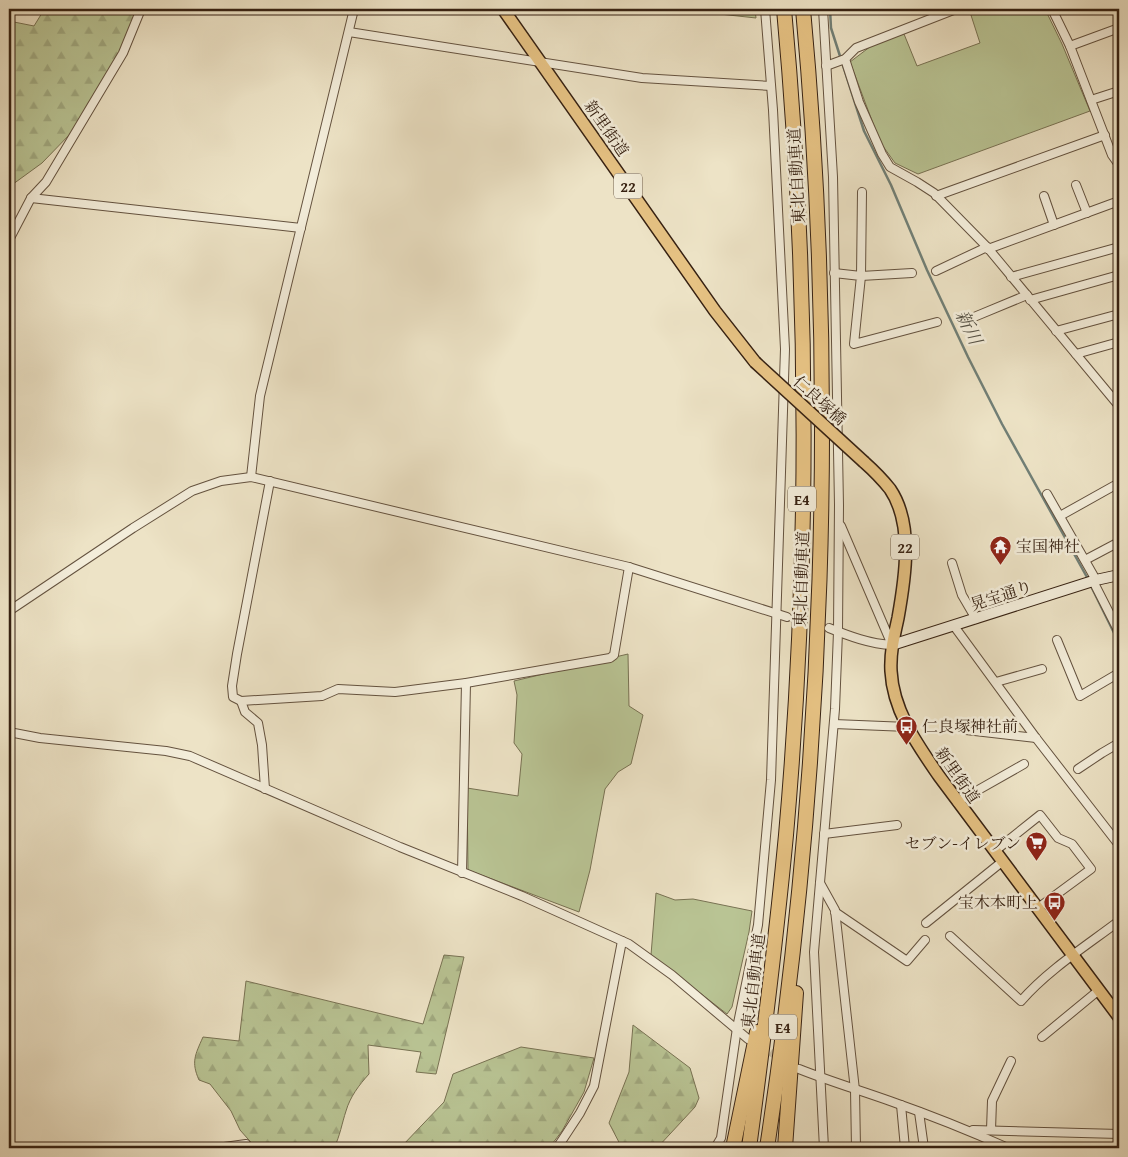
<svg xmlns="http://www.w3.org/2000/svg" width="1128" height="1157" viewBox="0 0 1128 1157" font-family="'Gentium Book Plus','Noto Serif JP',serif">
  <defs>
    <pattern id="forest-firs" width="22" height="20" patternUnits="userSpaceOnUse" patternTransform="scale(1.25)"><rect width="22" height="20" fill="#b9c494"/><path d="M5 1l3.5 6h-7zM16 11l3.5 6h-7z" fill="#a0a87f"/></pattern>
  </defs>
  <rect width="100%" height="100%" fill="#ede3c6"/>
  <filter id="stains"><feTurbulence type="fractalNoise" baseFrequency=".004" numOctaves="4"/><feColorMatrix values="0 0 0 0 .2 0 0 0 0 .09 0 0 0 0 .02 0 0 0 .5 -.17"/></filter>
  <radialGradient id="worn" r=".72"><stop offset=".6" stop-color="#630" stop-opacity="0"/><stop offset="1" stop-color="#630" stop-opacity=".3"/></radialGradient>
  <g fill="#b9c494" stroke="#787253">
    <path d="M674,9H755L756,18Z"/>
    <path d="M969,9H1045L1062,44L1090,111L918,174L895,163L880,142L850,62L879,40L904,34L917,66L980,43Z"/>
    <path d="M628,654L629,706L643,715L631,764L618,772L605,789L590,870L579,912L468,870L467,788L518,796L522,754L514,743L517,695L514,681Z"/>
    <path d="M656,893L675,900L693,899L752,911L749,932L732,1007L727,1014L651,955Z"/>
  </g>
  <g fill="url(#forest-firs)" stroke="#787253">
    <path d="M43,9H134V21L114,69L73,131L42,163L9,187V21L34,26L42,13Z"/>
    <path d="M444,955L464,957L436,1074L416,1072L421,1052L368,1045L369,1074C359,1085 350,1097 346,1111C342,1123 340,1136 334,1148H256L240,1130L231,1111L210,1084L199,1080C191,1062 195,1055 203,1037L239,1041L246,981L423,1024Z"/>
    <path d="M633,1025L690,1068L699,1098L695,1107L657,1148H622L609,1123L629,1072Z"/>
    <path d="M521,1047L594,1058L584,1092L562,1131L549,1148H406L402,1146L444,1102L453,1074Z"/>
  </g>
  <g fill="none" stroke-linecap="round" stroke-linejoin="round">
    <g stroke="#717f76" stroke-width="2.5">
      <path d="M830,9L831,28L864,131L891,185L927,270L968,357L1002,424L1088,579"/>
      <path d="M1090,584L1119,643"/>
    </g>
    <g stroke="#c8bca2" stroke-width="8" stroke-dasharray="8 4" stroke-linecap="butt">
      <path d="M787,617L820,626"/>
      <path d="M760,1046L782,1059"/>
    </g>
    <defs>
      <g id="street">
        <path d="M823,9L833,177L839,505L838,632L835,709L814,952L824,1148"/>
        <path d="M1052,9L1070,46L1112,155L1119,165"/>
        <path d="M349,32L642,78L771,86"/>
        <path d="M1070,46L1119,28"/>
        <path d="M845,59L859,102L882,154L890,167L917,182L934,193L987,247L1119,406"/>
        <path d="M826,66L845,59L856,48L956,9"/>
        <path d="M1091,100L1119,91"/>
        <path d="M1076,185L1087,213"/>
        <path d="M862,192L861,276L912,273"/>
        <path d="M936,196L1105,135"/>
        <path d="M1044,196L1054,225"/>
        <path d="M31,198L301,228"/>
        <path d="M9,240L31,198L46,182L123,53L141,9"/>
        <path d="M988,249L1119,201"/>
        <path d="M936,271L987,247"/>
        <path d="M834,273L861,276L854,344L937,322"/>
        <path d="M1011,277L1119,247"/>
        <path d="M1030,300L1119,275"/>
        <path d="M974,317L1027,295"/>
        <path d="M1056,331L1119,314"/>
        <path d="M1076,354L1119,342"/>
        <path d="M251,477L260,396L354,9"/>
        <path d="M270,481L237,654L232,686L233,697L241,701L322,696L338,689L395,692L466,683L610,658L614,655L629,567"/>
        <path d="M1047,494L1096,580"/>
        <path d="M1060,516L1119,483"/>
        <path d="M1085,560L1119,542"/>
        <path d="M952,563L962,595L976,619"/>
        <path d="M1093,581L1119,632"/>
        <path d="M9,611L133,528L192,491L221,481L251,477L629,567L787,617"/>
        <path d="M954,626L1036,738L1119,845"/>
        <path d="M829,628C849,636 870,644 892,645L841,526"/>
        <path d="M1057,640L1080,696L1119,673"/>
        <path d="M996,682L1042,669"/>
        <path d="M241,701L245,712L258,723L262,745L265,789"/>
        <path d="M834,724L908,727"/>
        <path d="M966,730L1036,738"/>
        <path d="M9,732L40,738L166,751L190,756L400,847L522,896L629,944L672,975L748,1039"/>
        <path d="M1078,769L1102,753L1119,743"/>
        <path d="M957,802L1024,764"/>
        <path d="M824,834L897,825"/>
        <path d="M995,851L1040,815L1058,838L1072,844L1091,869L1038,908"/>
        <path d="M462,873L466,683"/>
        <path d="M820,883L835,910L855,1090L856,1148"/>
        <path d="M835,912L907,961L925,940"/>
        <path d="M926,923L1003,861"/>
        <path d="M950,936L1021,1001C1048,970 1086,946 1119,921"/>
        <path d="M1042,1037L1099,990"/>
        <path d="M799,1069C829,1081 859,1090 890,1101C930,1115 970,1131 1008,1148"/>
        <path d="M901,1105L905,1148"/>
        <path d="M919,1112L924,1148"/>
        <path d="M973,1130L1119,1134"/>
        <path d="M991,1130L992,1101L1011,1061"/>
        <path d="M217,1148L246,1144"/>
        <path d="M557,1148L580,1113L594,1086L622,941"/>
        <path d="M715,1148L721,1138L737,1028L758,925L771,780L785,349L773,110L765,9"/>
      </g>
      <path id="secondary" d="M892,645L1096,580L1119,575"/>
      <g id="primary">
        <path d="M503,9L715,311L755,362"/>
        <path d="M864,462C873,470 882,479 890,489C914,524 905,579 898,618C894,636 890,653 891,671C893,711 917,744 939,776L1119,1017"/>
      </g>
      <g id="highway">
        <path d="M733,1148L757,1032"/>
        <path d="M749,1148C763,1044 776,940 786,835C810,563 809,281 784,9"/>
        <path d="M767,1148C824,773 838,387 803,9"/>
        <path d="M785,1148L796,993"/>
      </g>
    </defs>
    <use href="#street" stroke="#64523f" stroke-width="10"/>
    <use href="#secondary" stroke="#362112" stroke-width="12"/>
    <use href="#primary" stroke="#362112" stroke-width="14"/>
    <use href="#highway" stroke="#362112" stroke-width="16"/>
    <use href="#street" stroke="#f3edda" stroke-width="8"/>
    <use href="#secondary" stroke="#f3edda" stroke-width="10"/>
    <use href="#primary" stroke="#e6c283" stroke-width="11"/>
    <use href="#highway" stroke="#e6c283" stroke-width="14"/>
    <defs>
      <path id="primary-bridge" d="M755,362L864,462"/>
    </defs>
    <use href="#primary-bridge" stroke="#362112" stroke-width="14" stroke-linecap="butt"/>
    <use href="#primary-bridge" stroke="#e6c283" stroke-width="11"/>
  </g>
  <defs>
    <symbol id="temple-pin" viewBox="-11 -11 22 30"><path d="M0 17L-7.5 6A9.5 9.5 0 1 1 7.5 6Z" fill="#8f2418" stroke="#f3edda"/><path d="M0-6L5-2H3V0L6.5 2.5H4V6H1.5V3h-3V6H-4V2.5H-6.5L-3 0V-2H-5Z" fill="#fff"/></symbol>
    <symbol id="bus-pin" viewBox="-11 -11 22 30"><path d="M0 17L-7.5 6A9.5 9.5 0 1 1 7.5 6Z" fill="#8f2418" stroke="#f3edda"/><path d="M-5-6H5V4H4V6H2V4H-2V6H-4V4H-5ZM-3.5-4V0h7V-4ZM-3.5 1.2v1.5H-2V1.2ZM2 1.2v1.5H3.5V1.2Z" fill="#fff"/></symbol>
    <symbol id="supermarket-pin" viewBox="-11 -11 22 30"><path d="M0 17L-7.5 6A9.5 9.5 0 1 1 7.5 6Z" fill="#8f2418" stroke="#f3edda"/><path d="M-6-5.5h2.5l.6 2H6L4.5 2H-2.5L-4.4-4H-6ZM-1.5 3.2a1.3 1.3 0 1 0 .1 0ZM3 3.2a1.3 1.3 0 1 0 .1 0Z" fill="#fff"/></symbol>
  </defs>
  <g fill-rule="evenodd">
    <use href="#temple-pin" x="988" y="534" width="25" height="34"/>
    <use href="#bus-pin" x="894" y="714" width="25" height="34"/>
    <use href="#supermarket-pin" x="1024" y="830" width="25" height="34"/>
    <use href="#bus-pin" x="1042" y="890" width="25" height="34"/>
  </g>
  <g text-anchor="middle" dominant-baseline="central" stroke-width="5" stroke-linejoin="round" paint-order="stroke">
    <g fill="#f3edda" stroke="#6f5e4e" stroke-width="1">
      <rect x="614" y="173.5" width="28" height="25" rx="4"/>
      <rect x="788" y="486.5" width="28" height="25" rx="4"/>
      <rect x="891" y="534.5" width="28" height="25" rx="4"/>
      <rect x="769" y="1014.5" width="28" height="25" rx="4"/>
    </g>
    <g font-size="15" font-weight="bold" fill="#362112">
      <text x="628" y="186">22</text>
      <text x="802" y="499">E4</text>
      <text x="905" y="547">22</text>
      <text x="783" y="1027">E4</text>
    </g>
    <g font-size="16" fill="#362112" stroke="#f3edda">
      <text transform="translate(607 128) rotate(55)">新里街道</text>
      <text transform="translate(796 176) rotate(-93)">東北自動車道</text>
      <text transform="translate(820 400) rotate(42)">仁良塚橋</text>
      <text transform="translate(801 579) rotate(-88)">東北自動車道</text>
      <text transform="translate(1001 595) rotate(-18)">晃宝通り</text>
      <text transform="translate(958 775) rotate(55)">新里街道</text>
      <text transform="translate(753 981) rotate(-83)">東北自動車道</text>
    </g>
    <g font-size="16" fill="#362112" stroke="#f3edda" text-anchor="start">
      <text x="1016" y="546">宝国神社</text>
      <text x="922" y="726">仁良塚神社前</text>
      <text x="1021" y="843" text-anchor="end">セブン-イレブン</text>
      <text x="1038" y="902" text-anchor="end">宝木本町上</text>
    </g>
    <g font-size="18" font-style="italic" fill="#545044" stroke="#f3edda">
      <text transform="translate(969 327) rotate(64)">新川</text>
    </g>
  </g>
  <rect width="1128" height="1157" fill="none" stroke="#ede3c6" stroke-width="30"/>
  <rect x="10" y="10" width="1108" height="1137" fill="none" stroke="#362112" stroke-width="2.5"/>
  <rect x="15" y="15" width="1098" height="1127" fill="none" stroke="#362112"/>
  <rect width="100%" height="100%" filter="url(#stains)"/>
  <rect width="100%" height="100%" fill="url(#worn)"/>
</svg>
